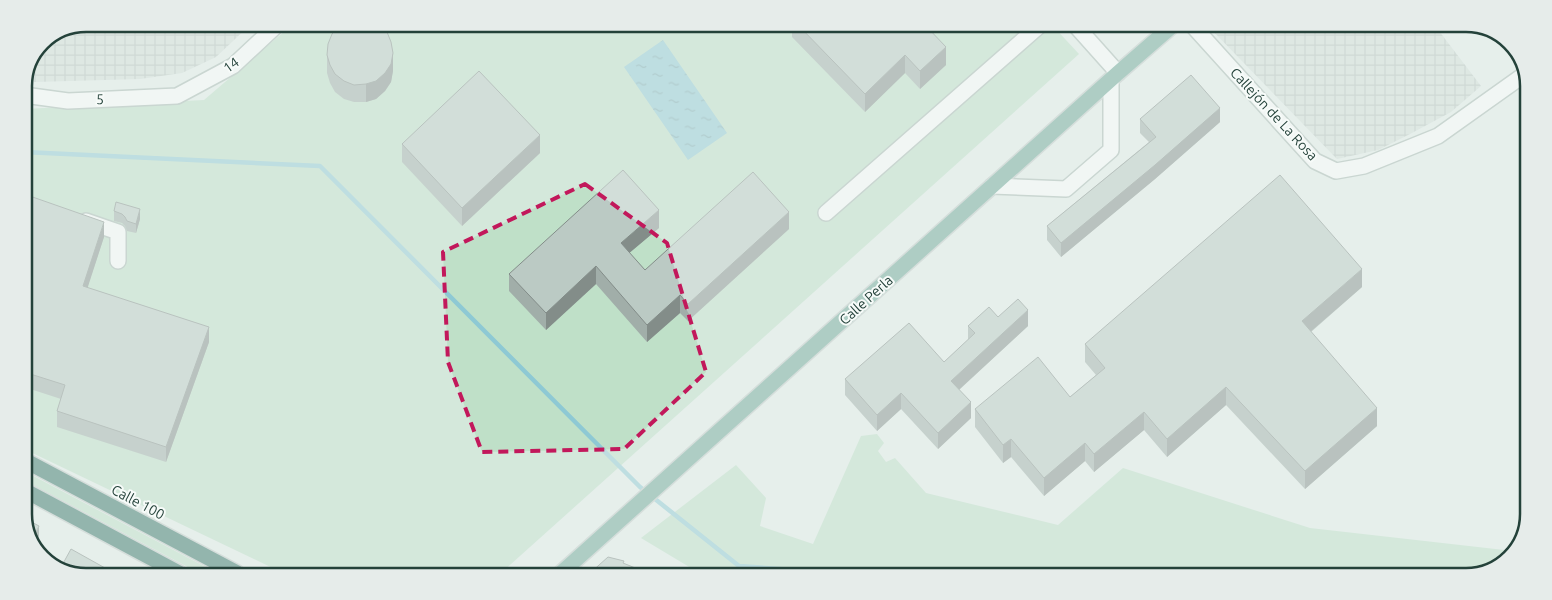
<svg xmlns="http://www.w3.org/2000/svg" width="1552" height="600" viewBox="0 0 1552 600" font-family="Ubuntu,sans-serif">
  <defs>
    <pattern id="industrial-grid" width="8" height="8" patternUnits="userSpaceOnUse" patternTransform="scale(1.25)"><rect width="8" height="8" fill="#d4dfda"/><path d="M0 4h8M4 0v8" fill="none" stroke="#b6c1bc"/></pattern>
    <pattern id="water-ripples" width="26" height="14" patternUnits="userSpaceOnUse" patternTransform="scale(1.25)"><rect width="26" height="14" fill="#8ec9d4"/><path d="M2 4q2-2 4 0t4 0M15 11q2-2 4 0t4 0" fill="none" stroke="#74a5ad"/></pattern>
  </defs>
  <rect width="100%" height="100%" fill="#e6efeb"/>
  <g fill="url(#industrial-grid)">
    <path d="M86,24H251L216,57L182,73L140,79L34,82L25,79L42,42Z"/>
    <path d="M1208,26L1436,27L1481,86L1451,112L1410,134L1378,150L1337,159Z"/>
  </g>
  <g fill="#bfe0c8">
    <path d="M293,24L1053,26L1079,54L500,574L283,573L24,449V109L204,100Z"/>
    <path d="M877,434L884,443L878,451L886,462L895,458L926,493L1058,525L1123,468L1310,528L1513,551L1504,564L1466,576L701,574L641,538L736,465L766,498L760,526L813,544L861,436Z"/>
    <path d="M24,471L217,573H199L24,480Z"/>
  </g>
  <path fill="url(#water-ripples)" d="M663,40L727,133L688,160L624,67Z"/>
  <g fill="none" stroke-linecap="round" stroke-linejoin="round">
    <g stroke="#8ec9d4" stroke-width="4.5">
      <path d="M24,152L320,166L640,487L739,566L835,573L901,575"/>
      <path d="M1497,566L1510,555"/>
    </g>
    <defs>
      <g id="minor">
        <path d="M1076,26L1118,73"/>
        <path d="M1193,26L1315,161L1336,171L1364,166L1438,136L1525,74"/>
        <path d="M24,95L68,101L177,96L233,66L278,24"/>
        <path d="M992,186L1066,189L1111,150V80"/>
        <path d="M826,213L1039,26"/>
        <path d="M86,221L118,232V261"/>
      </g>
      <path id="major" d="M560,574L1118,73L1172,26"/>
      <g id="highway">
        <path d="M24,460L237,573"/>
        <path d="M24,490L179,573"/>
      </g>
    </defs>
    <use href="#minor" stroke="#a8b8b2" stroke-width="18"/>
    <use href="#major" stroke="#c2cac8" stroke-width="18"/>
    <use href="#highway" stroke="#c2cac8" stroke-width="18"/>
    <use href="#minor" stroke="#fff" stroke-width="15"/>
    <use href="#major" stroke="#6aa596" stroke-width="15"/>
    <use href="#highway" stroke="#2f6f62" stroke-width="15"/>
  </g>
  <g fill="#a1aea9">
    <path d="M792,25L926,26L946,65L920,89L905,73L865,112L792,37Z"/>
    <path d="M1131,26H1142L1135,32Z"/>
    <path d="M327,55L393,71L391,82L385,91L376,99L366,102H354L344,99L335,92L330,83L327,73Z"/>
    <path d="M1140,119L1220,122L1155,179L1061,257L1047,240V226L1149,142L1140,133Z"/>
    <path d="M402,144L540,153L462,226L402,162Z"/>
    <path d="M24,194L104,237L87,288L209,342L166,462L57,427V411L61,399L24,387Z"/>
    <path d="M114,211L140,219L136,233L127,231L125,226L122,223L114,221Z"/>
    <path d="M659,228L629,253L645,270L789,229L688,321L680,313L647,342L596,284L546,330L509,291V274Z"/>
    <path d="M1362,287L1311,332L1377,426L1305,489L1226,405L1167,457L1144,430L1094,472L1085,461L1044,496L1011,457L1003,463L975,427V409L1070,397L1096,375L1085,362V344Z"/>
    <path d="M998,317L1028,326L959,390L971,418L938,449L901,409L877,431L845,395V379L944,362L968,340V326Z"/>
  </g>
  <g fill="#838d89">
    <path d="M1135,26H1142L1135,32Z"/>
    <path d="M946,47V65L920,89V71Z"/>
    <path d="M393,53V71L391,82L385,91L376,99L366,102V84Z"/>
    <path d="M905,55V73L865,112V94Z"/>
    <path d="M1220,108V122L1155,179L1061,257V243Z"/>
    <path d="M540,135V153L462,226V208Z"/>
    <path d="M140,209V219L136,233V224Z"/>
    <path d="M659,210V228L621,260V243Z"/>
    <path d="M789,212V229L688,321V304Z"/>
    <path d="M104,222V237L83,302V286Z"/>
    <path d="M596,266V284L546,330V313Z"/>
    <path d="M1362,269V287L1302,339V321Z"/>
    <path d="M680,295V313L647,342V325Z"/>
    <path d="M1028,310V326L951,397V381Z"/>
    <path d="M209,327V342L166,462V447Z"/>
    <path d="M1226,387V405L1167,457V439Z"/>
    <path d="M901,393V409L877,431V415Z"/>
    <path d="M971,402V418L938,449V433Z"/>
    <path d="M1377,408V426L1305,489V471Z"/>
    <path d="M1144,412V430L1094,472V454Z"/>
    <path d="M1011,439V457L1003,463V445Z"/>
    <path d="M1085,443V461L1044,496V478Z"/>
    <path d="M39,526V536L34,545L32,540Z"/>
  </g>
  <g fill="#bbcac4" stroke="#838d89">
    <path d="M343,24H378L387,32L391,42L393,53L391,64L385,73L376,81L366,84L354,85L344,81L335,74L330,65L327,55L328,44L332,34L339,26Z"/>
    <path d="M798,25L926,26L946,47L920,71L905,55L865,94Z"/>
    <path d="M479,71L540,135L462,208L402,144Z"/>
    <path d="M1191,75L1220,108L1155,165L1061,243L1047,226L1156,137L1140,119Z"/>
    <path d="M623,170L659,210L621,243L645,270L753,172L789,212L688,304L680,295L647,325L596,266L546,313L509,274Z"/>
    <path d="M1280,175L1362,269L1302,321L1377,408L1305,471L1226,387L1167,439L1144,412L1094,454L1085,443L1044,478L1011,439L1003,445L975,409L1038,357L1070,397L1105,368L1085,344Z"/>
    <path d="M24,194L104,222L83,286L209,327L166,447L57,411L65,385L24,372Z"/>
    <path d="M116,202L140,209L136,224L127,221L125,217L122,214L114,211Z"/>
    <path d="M1018,299L1028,310L951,381L971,402L938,433L901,393L877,415L845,379L909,323L944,362L975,333L968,326L989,307L998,317Z"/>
    <path d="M24,518L39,526L32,540Z"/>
    <path d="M71,549L114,573H66L60,569Z"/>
    <path d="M608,557L624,561L623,563L650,574H589Z"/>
  </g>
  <path d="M0 0H1552V600H0ZM585,184L667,243L706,372L624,449L482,452L448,362L443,252Z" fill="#e6efeb" fill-opacity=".55" fill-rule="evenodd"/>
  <path fill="none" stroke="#c2185b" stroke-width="4" stroke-dasharray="10 6" stroke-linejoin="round" d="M585,184L667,243L706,372L624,449L482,452L448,362L443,252Z"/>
  <g text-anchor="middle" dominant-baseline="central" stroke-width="4" stroke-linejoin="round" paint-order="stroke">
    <g font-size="14" fill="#24423a" stroke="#f7fbf9">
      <text transform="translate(231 65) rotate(-35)">14</text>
      <text transform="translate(100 99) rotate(-2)">5</text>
      <text transform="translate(1274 114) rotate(47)">Callejón de La Rosa</text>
      <text transform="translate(866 300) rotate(-42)">Calle Perla</text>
      <text transform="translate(138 502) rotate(28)">Calle 100</text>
    </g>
  </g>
  <path d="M0 0H1552V600H0ZM86 32H1466A54 54 0 0 1 1520 86V514A54 54 0 0 1 1466 568H86A54 54 0 0 1 32 514V86A54 54 0 0 1 86 32Z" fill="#e6ecea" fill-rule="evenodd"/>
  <path fill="none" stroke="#24423a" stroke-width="2.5" d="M86 32H1466A54 54 0 0 1 1520 86V514A54 54 0 0 1 1466 568H86A54 54 0 0 1 32 514V86A54 54 0 0 1 86 32Z"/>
</svg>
